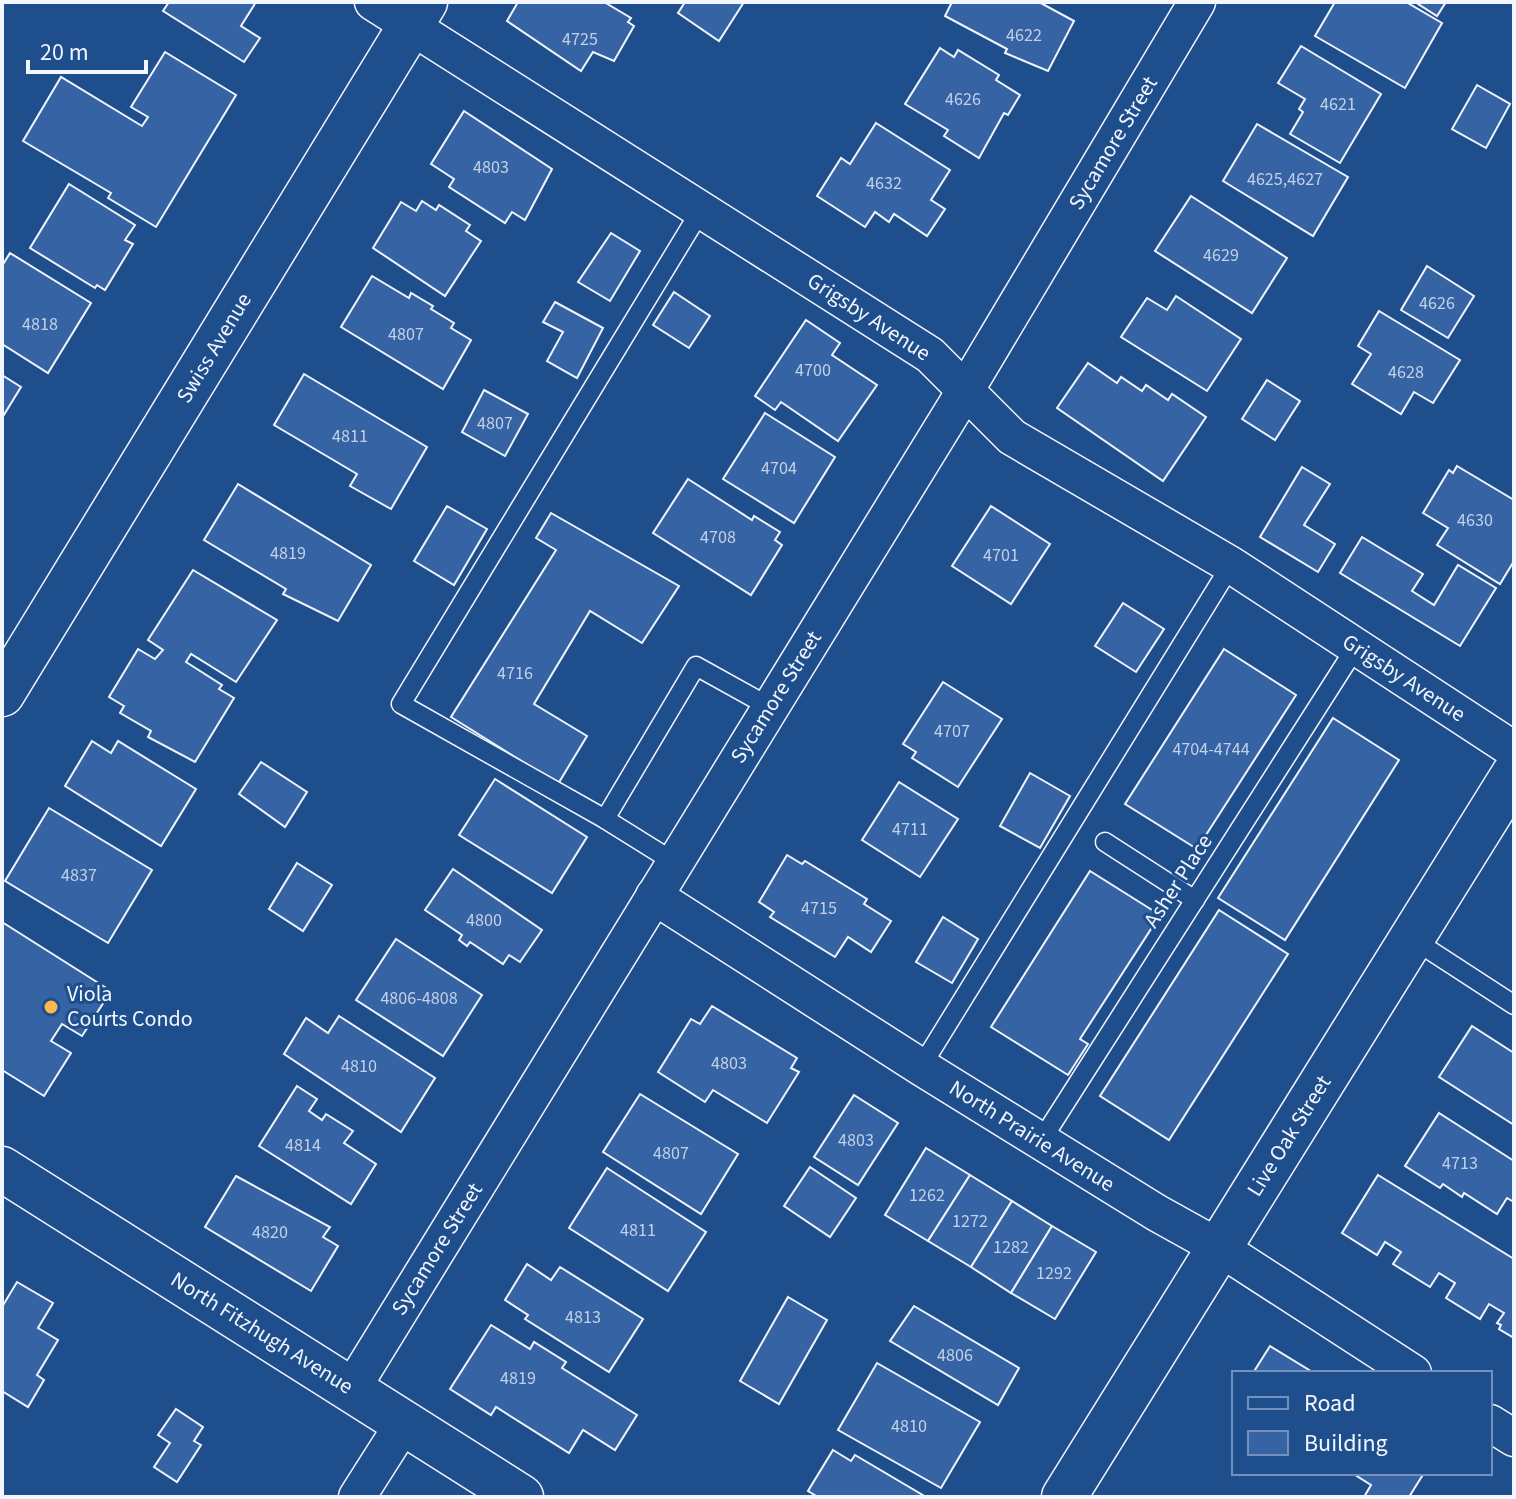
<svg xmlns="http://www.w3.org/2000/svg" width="1516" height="1499" viewBox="0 0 1516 1499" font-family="'Source Sans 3',sans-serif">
  <rect width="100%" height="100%" fill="#1f4e8c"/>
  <g fill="#3563a3" stroke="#f2f6ff" stroke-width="2">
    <path d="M169,2H256L241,26L260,38L244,62L163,11Z"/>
    <path d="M518,2H604L631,18L628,22L634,26L614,61L593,52L581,71L507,21Z"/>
    <path d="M685,2H744L719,41L678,13Z"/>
    <path d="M952,2H1039L1074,21L1048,71L1005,53L1007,49L945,16Z"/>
    <path d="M1335,2H1406L1442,23L1405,88L1315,36Z"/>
    <path d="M1415,2H1446L1437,16Z"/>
    <path d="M1301,46L1381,94L1340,163L1290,134L1303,112L1299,109L1305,99L1278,83Z"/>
    <path d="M940,48L954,57L958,50L999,75L996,80L1020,95L1008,115L1004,113L979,158L944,136L948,130L905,104Z"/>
    <path d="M165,52L236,95L156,227L108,198L111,193L23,141L61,77L142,126L148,117L131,107Z"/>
    <path d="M1477,85L1510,104L1486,148L1452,129Z"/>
    <path d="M464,111L552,169L525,220L512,212L505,223L449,187L454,179L431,164Z"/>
    <path d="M876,123L950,170L931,200L945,209L927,236L894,214L889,222L875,212L865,227L817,196L841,158L850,164Z"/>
    <path d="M1257,124L1348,177L1313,236L1223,181Z"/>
    <path d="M69,184L135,225L125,240L133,244L105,290L97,285L95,288L30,248Z"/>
    <path d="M1191,196L1287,258L1252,313L1155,251Z"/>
    <path d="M422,201L436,210L439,205L470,225L466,231L481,241L445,296L373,248L401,202L416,211Z"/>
    <path d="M611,233L640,251L610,301L578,282Z"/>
    <path d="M10,253L91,303L48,373L2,344V266Z"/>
    <path d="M1427,266L1474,296L1448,338L1401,310Z"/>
    <path d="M372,276L409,298L411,293L433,306L431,309L454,323L451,328L471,340L443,389L341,327Z"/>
    <path d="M674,292L710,316L689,348L653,325Z"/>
    <path d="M1176,296L1241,339L1207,391L1121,337L1147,298L1167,310Z"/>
    <path d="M555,302L603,328L577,378L547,361L563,332L543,322Z"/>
    <path d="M1379,311L1460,360L1433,403L1414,392L1401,414L1352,384L1371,354L1358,346Z"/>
    <path d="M806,320L840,343L832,355L877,385L838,441L781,402L775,410L755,396Z"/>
    <path d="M1088,363L1117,383L1121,377L1142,391L1146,385L1168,400L1172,394L1206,417L1163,481L1057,408Z"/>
    <path d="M304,374L427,447L391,509L350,486L357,474L274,425Z"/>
    <path d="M2,375L21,387L2,418Z"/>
    <path d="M1267,380L1300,401L1275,440L1242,419Z"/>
    <path d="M484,390L528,414L505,456L462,432Z"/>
    <path d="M765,413L835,457L794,523L723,479Z"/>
    <path d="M1457,466L1514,500V561L1500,584L1437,545L1448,528L1423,513L1449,470L1453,473Z"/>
    <path d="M1302,467L1330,484L1304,525L1335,544L1318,572L1260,537Z"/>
    <path d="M688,479L752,520L754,516L780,532L775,540L782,545L751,595L653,533Z"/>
    <path d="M238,484L371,565L338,621L283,594L286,589L204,540Z"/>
    <path d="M447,506L487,529L454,585L414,561Z"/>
    <path d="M991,506L1050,544L1011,604L952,566Z"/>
    <path d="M551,513L679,586L642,643L590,611L534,704L587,736L558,784L451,717L556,550L536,538Z"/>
    <path d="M1362,537L1423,574L1412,591L1434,605L1458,565L1496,588L1460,646L1340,573Z"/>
    <path d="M193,570L277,620L236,682L191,654L186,662L222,685L219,689L234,698L195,762L148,737L151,731L120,713L124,706L109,697L138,649L155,659L163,650L148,640Z"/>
    <path d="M1123,603L1164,629L1136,672L1095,646Z"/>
    <path d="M1224,649L1296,695L1197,849L1125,804Z"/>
    <path d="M943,682L1002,719L958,787L912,758L916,752L903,744Z"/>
    <path d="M1333,718L1399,760L1285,940L1218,898Z"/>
    <path d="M92,741L111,753L118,741L196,789L161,846L65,786Z"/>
    <path d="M261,762L307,792L285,827L239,794Z"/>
    <path d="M1030,773L1070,796L1040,848L1000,826Z"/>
    <path d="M495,779L587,837L552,893L459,835Z"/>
    <path d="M899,782L958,819L920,877L862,840Z"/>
    <path d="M49,808L152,870L108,943L5,881Z"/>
    <path d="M787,855L802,864L805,861L867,899L864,904L891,921L871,952L848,937L835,957L770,917L774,912L759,902Z"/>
    <path d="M297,863L332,885L303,931L269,909Z"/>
    <path d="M453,869L542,930L520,962L509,955L503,964L470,942L467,946L459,940L462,935L425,910Z"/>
    <path d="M1090,871L1160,915L1080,1039L1088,1044L1068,1075L991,1027Z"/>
    <path d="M1219,910L1288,954L1169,1140L1100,1096Z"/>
    <path d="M943,917L978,939L952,983L916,962Z"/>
    <path d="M2,922L111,991L82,1036L62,1024L51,1041L71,1053L44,1096L2,1070Z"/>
    <path d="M396,939L482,995L443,1056L356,1000Z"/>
    <path d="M712,1006L797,1058L791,1068L799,1072L767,1123L713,1090L705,1102L658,1072L691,1019L700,1024Z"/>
    <path d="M339,1016L435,1078L401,1132L284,1054L306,1018L328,1033Z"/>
    <path d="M1472,1026L1514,1053V1125L1439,1077Z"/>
    <path d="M297,1086L317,1099L309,1111L322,1120L326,1114L353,1131L344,1143L376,1164L351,1204L259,1146Z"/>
    <path d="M640,1094L738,1154L701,1214L603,1152Z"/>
    <path d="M854,1095L898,1123L858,1185L814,1157Z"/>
    <path d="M1439,1113L1514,1161V1202L1507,1198L1497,1214L1464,1193L1462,1197L1443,1184L1440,1188L1405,1166Z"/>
    <path d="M926,1148L970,1175L928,1241L885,1215Z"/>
    <path d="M810,1167L856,1198L830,1237L784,1206Z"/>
    <path d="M607,1168L706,1232L668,1291L569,1228Z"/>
    <path d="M970,1175L1012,1201L971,1267L928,1241Z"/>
    <path d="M1378,1175L1514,1259V1338L1499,1329L1501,1325L1497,1323L1504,1313L1489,1304L1480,1319L1446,1298L1455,1283L1439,1273L1430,1287L1393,1264L1401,1252L1385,1242L1377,1255L1342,1233Z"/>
    <path d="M236,1176L330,1227L323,1237L338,1246L311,1291L205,1227Z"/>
    <path d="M1012,1201L1052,1226L1011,1293L971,1267Z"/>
    <path d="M1052,1226L1096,1252L1055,1319L1011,1293Z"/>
    <path d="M527,1264L551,1280L560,1267L643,1319L609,1372L525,1319L528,1315L505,1300Z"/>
    <path d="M17,1282L53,1303L38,1328L58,1340L37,1375L44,1380L28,1407L2,1391V1307Z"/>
    <path d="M788,1297L827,1320L779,1404L740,1381Z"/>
    <path d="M914,1306L1019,1368L998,1405L890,1341Z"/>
    <path d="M491,1325L530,1349L534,1342L566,1362L562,1368L637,1415L615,1450L583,1430L569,1453L496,1407L491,1415L450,1389Z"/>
    <path d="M1270,1346L1314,1373H1253Z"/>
    <path d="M877,1363L980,1422L941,1488L838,1430Z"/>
    <path d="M176,1409L203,1427L194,1441L201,1445L177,1482L154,1467L170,1443L158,1435Z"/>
    <path d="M833,1450L851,1461L855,1455L926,1497H818L808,1491Z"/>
    <path d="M1352,1473H1424L1409,1497H1364L1371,1485Z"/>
  </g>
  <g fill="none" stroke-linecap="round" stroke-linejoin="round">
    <defs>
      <g id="service">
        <path d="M605,819L401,704L701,210"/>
        <path d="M1105,842L1195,900"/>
        <path d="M674,862L605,819L696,666L770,707"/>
        <path d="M1411,938L1514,1005"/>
        <path d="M921,1067L1231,565"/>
        <path d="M1041,1141L1356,647"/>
      </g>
      <g id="minor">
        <path d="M373,2L930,355L1012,437L1231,565L1514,750"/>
        <path d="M654,896L921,1067L1157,1213L1220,1248L1413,1373"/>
        <path d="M351,1390L965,391L1197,2"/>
        <path d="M1490,1423L1514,1438"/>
        <path d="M357,1497L404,1423"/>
      </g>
      <g id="tertiary">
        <path d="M2,694L425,2"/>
        <path d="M2,1169L521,1497"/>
        <path d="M1064,1497L1514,774"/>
      </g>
    </defs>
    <use href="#service" stroke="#f2f6ff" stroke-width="21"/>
    <use href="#minor" stroke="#f2f6ff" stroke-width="39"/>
    <use href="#tertiary" stroke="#f2f6ff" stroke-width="47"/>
    <use href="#service" stroke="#1f4e8c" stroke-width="18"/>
    <use href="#minor" stroke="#1f4e8c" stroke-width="36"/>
    <use href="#tertiary" stroke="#1f4e8c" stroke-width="44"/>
  </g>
  <circle fill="#ffb74d" stroke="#1f4e8c" stroke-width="3" cx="51" cy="1007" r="8"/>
  <g text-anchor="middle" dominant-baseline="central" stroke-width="6" stroke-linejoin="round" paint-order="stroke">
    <g font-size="18" fill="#c3d1e8">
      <text x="1024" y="35">4622</text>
      <text x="580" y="39">4725</text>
      <text x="963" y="99">4626</text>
      <text x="1338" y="104">4621</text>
      <text x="491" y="167">4803</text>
      <text x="1285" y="179">4625,4627</text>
      <text x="884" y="183">4632</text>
      <text x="1221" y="255">4629</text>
      <text x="1437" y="303">4626</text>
      <text x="40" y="324">4818</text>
      <text x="406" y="334">4807</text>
      <text x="813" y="370">4700</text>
      <text x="1406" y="372">4628</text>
      <text x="495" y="423">4807</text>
      <text x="350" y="436">4811</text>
      <text x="779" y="468">4704</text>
      <text x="1475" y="520">4630</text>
      <text x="718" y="537">4708</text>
      <text x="288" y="553">4819</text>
      <text x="1001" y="555">4701</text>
      <text x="515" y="673">4716</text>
      <text x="952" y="731">4707</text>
      <text x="1211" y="749">4704-4744</text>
      <text x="910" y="829">4711</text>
      <text x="79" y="875">4837</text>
      <text x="819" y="908">4715</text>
      <text x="484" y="920">4800</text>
      <text x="419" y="998">4806-4808</text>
      <text x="729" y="1063">4803</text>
      <text x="359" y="1066">4810</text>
      <text x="856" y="1140">4803</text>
      <text x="303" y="1145">4814</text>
      <text x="671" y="1153">4807</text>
      <text x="1460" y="1163">4713</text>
      <text x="927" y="1195">1262</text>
      <text x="970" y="1221">1272</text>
      <text x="638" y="1230">4811</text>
      <text x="270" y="1232">4820</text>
      <text x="1011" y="1247">1282</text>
      <text x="1054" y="1273">1292</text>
      <text x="583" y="1317">4813</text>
      <text x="955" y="1355">4806</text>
      <text x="518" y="1378">4819</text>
      <text x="909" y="1426">4810</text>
    </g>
    <g font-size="22" fill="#f2f6ff" stroke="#1f4e8c">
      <text transform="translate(1113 143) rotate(-59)">Sycamore Street</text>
      <text transform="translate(869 317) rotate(33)">Grigsby Avenue</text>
      <text transform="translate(214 348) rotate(-59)">Swiss Avenue</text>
      <text transform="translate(1404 678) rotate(33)">Grigsby Avenue</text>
      <text transform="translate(776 697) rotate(-58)">Sycamore Street</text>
      <text transform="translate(1178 881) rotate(-57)">Asher Place</text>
      <text transform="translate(1032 1136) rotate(32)">North Prairie Avenue</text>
      <text transform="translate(1289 1136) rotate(-58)">Live Oak Street</text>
      <text transform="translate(437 1249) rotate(-58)">Sycamore Street</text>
      <text transform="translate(262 1333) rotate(32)">North Fitzhugh Avenue</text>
    </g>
    <g font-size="22" fill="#f2f6ff" stroke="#1f4e8c" text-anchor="start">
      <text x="67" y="994">Viola<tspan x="67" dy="25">Courts Condo</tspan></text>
    </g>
  </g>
  <rect width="1516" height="1499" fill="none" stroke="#f2f6ff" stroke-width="8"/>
  <rect x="1232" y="1371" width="260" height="104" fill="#1f4e8c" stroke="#7391ba" stroke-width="2"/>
  <rect x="1248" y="1397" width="40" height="12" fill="#1f4e8c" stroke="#7391ba" stroke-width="2"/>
  <text x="1304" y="1411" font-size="24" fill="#f2f6ff">Road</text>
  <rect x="1248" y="1431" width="40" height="24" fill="#3563a3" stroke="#7391ba" stroke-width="2"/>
  <text x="1304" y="1451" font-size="24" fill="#f2f6ff">Building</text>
  <path d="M28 60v12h118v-12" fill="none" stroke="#f2f6ff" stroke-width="4"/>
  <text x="40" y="60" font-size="24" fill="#f2f6ff" stroke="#1f4e8c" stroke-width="6" paint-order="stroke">20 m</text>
</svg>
